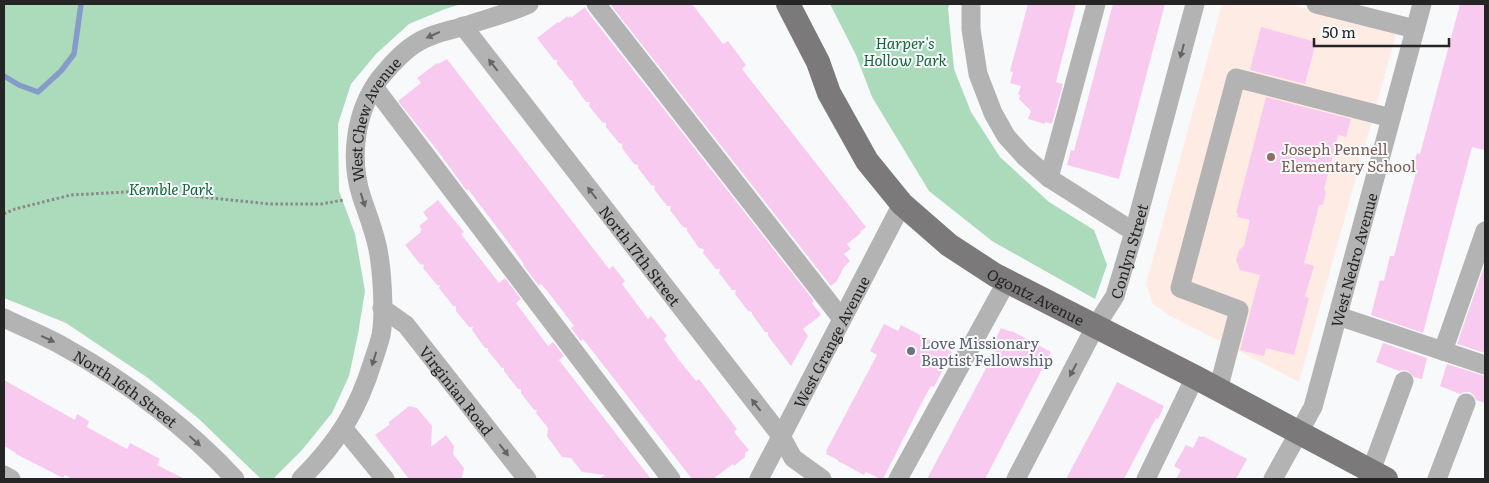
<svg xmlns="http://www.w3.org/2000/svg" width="1489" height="483" viewBox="0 0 1489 483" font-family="Literata,serif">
  <rect width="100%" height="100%" fill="#f8f9fb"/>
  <path fill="#feebe3" d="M1222,4H1288L1397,31L1299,382L1169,315L1153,304L1146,284Z"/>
  <g fill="#acdbbc">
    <path d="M4,4H461L445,9L409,24L376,54L351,84L338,124L339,191L355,234L365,291L358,334L349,376L332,413L302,450L273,479H261L199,419L148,378L66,323L4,298Z"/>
    <path d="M830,4H950L948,8L954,69L971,112L1000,157L1049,202L1094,230L1107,265L1095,299L992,241L929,191L872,97L856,55Z"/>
  </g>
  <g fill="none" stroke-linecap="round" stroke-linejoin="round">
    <path stroke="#859bc9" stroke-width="5.5" d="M4,76L19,85L38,92L61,71L74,54L81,4"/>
  </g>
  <g fill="#f9caf0">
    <path d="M610,4H692L723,44L728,41L746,65L742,69L749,78L866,227L860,232L861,233L847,244L851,249L844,254L850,261L844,267L836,282L831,286Z"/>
    <path d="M1028,4H1076L1056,82L1063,84L1052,124L1045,122V124L1028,119L1031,111L1019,99L1020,95L1018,94L1021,86L1010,83L1013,72L1010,71Z"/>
    <path d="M1113,4H1165L1119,179L1067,165L1071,150L1074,151Z"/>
    <path d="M1460,4H1485V150L1472,147L1423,333L1371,315L1380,280L1384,281L1390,256H1394L1416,172L1411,171L1417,153L1420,154Z"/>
    <path d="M585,7L587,11L814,301L812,303L821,315L803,329L808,336L791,366L768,336V332H765L752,314V312L748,311L735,294L736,290H732L719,273L720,269H716L703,253L704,249L699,248L687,231V228L683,227L670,210L671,206H667L654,189L655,186L651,185L638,168V165L634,164L622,148V144L619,143L606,127V123L602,122L589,106L590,102H586L573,84V81L570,80L557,64V60H554L537,38L558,22L559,23L567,16L568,18L570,16L571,18Z"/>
    <path d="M1261,27L1316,42L1305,84L1250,70Z"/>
    <path d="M447,59L609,269L613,266L625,281L622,284L648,319L651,316L667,336L664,339L679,360L696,381L699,379L737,429L734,432L749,450L745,453V457L734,466L733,464L713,479H692L583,339L581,341L571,328L574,326L548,292L541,284L539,286L523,265L524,264L508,242L468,189L467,191L437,150L398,101L421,83L417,78L437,63L438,64Z"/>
    <path d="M1266,97L1351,119L1346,137L1338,135L1324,189L1326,192L1323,204L1319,206L1304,263L1314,266L1305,296L1309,298L1294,355L1266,348L1264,356L1240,350L1260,275L1240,270L1236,260L1239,250L1244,246L1250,220L1237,217L1238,213H1236Z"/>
    <path d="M438,200L464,232L461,234L499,283L505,278L521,299L516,303L548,346L553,342L564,356L559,360L651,479H599L605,475L582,472L571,458L562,457L547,436L548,428L536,413L537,410H534L521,393V389H518L504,371V368H502L488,351V348H485L472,330L473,327H469L456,311V306H453L439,288L440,285H437L423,268L424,265L420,264L405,245L421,232L420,231L422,230L419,226L428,219L423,212Z"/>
    <path d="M1485,264V353L1457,344Z"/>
    <path d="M884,324L898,331L901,325L952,352L934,387L931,386L921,404L883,479H880L866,472L864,475L838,461V460L826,454L827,452L826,451L877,355L870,351Z"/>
    <path d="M1001,328L1012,332V331L1051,352L985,479H927L1000,342L995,340Z"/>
    <path d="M1383,343L1427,358L1422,379L1414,377L1408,371L1403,370L1399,371L1376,362Z"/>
    <path d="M1447,364L1485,376V403L1476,400L1474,396L1470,392H1465L1460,394L1440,386Z"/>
    <path d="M4,380L75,420L77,414L89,421L87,427L127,449L130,443L160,459L157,465L185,479H72L65,475L63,478L16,454V453L4,446Z"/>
    <path d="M1117,382L1164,406L1158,419L1156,418L1124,479H1066L1104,408Z"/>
    <path d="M409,406L417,408L432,426L431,447L446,435L454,446L453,454L464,468L462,479H409L375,435L389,425V422Z"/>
    <path d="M1199,436L1202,437L1203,436L1247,459L1236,479H1176L1181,470L1174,466L1186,445L1193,448Z"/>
  </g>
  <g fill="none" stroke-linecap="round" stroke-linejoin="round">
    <path stroke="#88898a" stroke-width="3" stroke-dasharray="2.5 2.5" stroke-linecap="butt" d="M4,214L15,209L71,195L144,191L269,204H321L344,200"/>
    <g stroke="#b4b3b3" stroke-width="19">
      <path d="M596,4L842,319"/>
      <path d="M971,4V29L978,74L993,113L1006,136L1024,156L1049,178L1134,232"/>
      <path d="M1316,4L1415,29"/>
      <path id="s1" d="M463,26L781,436L793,458L822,479"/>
      <path d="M374,87L671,479"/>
      <path d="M1049,178L1096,4"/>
      <path id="s2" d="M382,308L406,325L527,479"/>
      <path d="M1338,316L1485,365"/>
      <path id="s3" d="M4,318C24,328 46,336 66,348C126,381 189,429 235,479"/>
      <path d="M1443,351L1485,231"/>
      <path d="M1218,390L1239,310L1180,288L1236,78L1391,118"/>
      <path d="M344,429L385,479"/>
      <path d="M1371,471L1404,381"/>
      <path d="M4,475L11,479"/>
      <path id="s4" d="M301,479C338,442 358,410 373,361C376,352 379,344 381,335C385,314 382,266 377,245C373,228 367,213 362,198C349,159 355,111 380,78C390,66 401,53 415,44C430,34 448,31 465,26C486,19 509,13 529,4"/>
      <path id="s5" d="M759,479L902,204"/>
      <path d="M898,479L1007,281"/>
      <path id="s6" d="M1016,479L1095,327L1115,296L1134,232L1195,4"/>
      <path d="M1146,479L1195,377"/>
      <path id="s7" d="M1273,479L1313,407L1422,4"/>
      <path d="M1437,479L1466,403"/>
    </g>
    <path stroke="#7b7979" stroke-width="24" id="s8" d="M788,4L818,62L829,93L867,161L902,204L949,245L995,275L1195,377L1386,479"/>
  </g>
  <defs><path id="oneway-solid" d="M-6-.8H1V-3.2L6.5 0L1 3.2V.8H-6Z" transform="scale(1.25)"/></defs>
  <g fill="#656565">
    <use href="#oneway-solid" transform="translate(433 35) rotate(156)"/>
    <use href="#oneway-solid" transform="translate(1182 51) rotate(105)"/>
    <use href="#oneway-solid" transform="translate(493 65) rotate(-128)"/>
    <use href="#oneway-solid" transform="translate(592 193) rotate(-128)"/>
    <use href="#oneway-solid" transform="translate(363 200) rotate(72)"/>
    <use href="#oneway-solid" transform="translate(48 339) rotate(25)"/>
    <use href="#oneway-solid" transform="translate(374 359) rotate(107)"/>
    <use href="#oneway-solid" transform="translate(1073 370) rotate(118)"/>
    <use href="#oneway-solid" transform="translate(756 405) rotate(-128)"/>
    <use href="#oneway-solid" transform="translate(195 441) rotate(42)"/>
    <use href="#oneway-solid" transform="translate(504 450) rotate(52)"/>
  </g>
  <circle fill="#8d6e63" stroke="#f8f9fb" stroke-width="2" cx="1271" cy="157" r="5"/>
  <circle fill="#6b7280" stroke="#f8f9fb" stroke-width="2" cx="911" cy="351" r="5"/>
  <g text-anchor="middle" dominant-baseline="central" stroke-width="4" stroke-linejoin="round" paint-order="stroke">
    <g font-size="15" font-style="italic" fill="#12663d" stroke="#f8f9fb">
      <text x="905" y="42">Harper's<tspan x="905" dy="17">Hollow Park</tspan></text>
      <text x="171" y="188">Kemble Park</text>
    </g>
    <g font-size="15" fill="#252526" stroke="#f8f9fb">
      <text stroke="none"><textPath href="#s4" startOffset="391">West Chew Avenue</textPath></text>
      <text stroke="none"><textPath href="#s6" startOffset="255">Conlyn Street</textPath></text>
      <text stroke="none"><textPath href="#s1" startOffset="290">North 17th Street</textPath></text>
      <text stroke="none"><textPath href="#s7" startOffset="235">West Nedro Avenue</textPath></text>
      <text stroke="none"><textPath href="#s8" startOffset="395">Ogontz Avenue</textPath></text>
      <text stroke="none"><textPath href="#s5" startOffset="155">West Grange Avenue</textPath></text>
      <text stroke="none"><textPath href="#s3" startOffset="141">North 16th Street</textPath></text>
      <text stroke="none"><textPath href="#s2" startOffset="112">Virginian Road</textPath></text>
    </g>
    <g font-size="15" fill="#785e54" stroke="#f8f9fb" text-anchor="start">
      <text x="1281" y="148">Joseph Pennell<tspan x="1281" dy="17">Elementary School</tspan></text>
    </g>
    <g font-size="15" fill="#5b616d" stroke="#f8f9fb" text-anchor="start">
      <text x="921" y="342">Love Missionary<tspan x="921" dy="17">Baptist Fellowship</tspan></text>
    </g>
  </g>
  <rect width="1489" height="483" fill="none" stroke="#252526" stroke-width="10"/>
  <path d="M1314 38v8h135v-8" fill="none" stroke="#252526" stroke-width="2.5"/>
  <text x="1322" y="38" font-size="15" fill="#252526" stroke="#f8f9fb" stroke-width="4" paint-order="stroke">50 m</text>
</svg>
